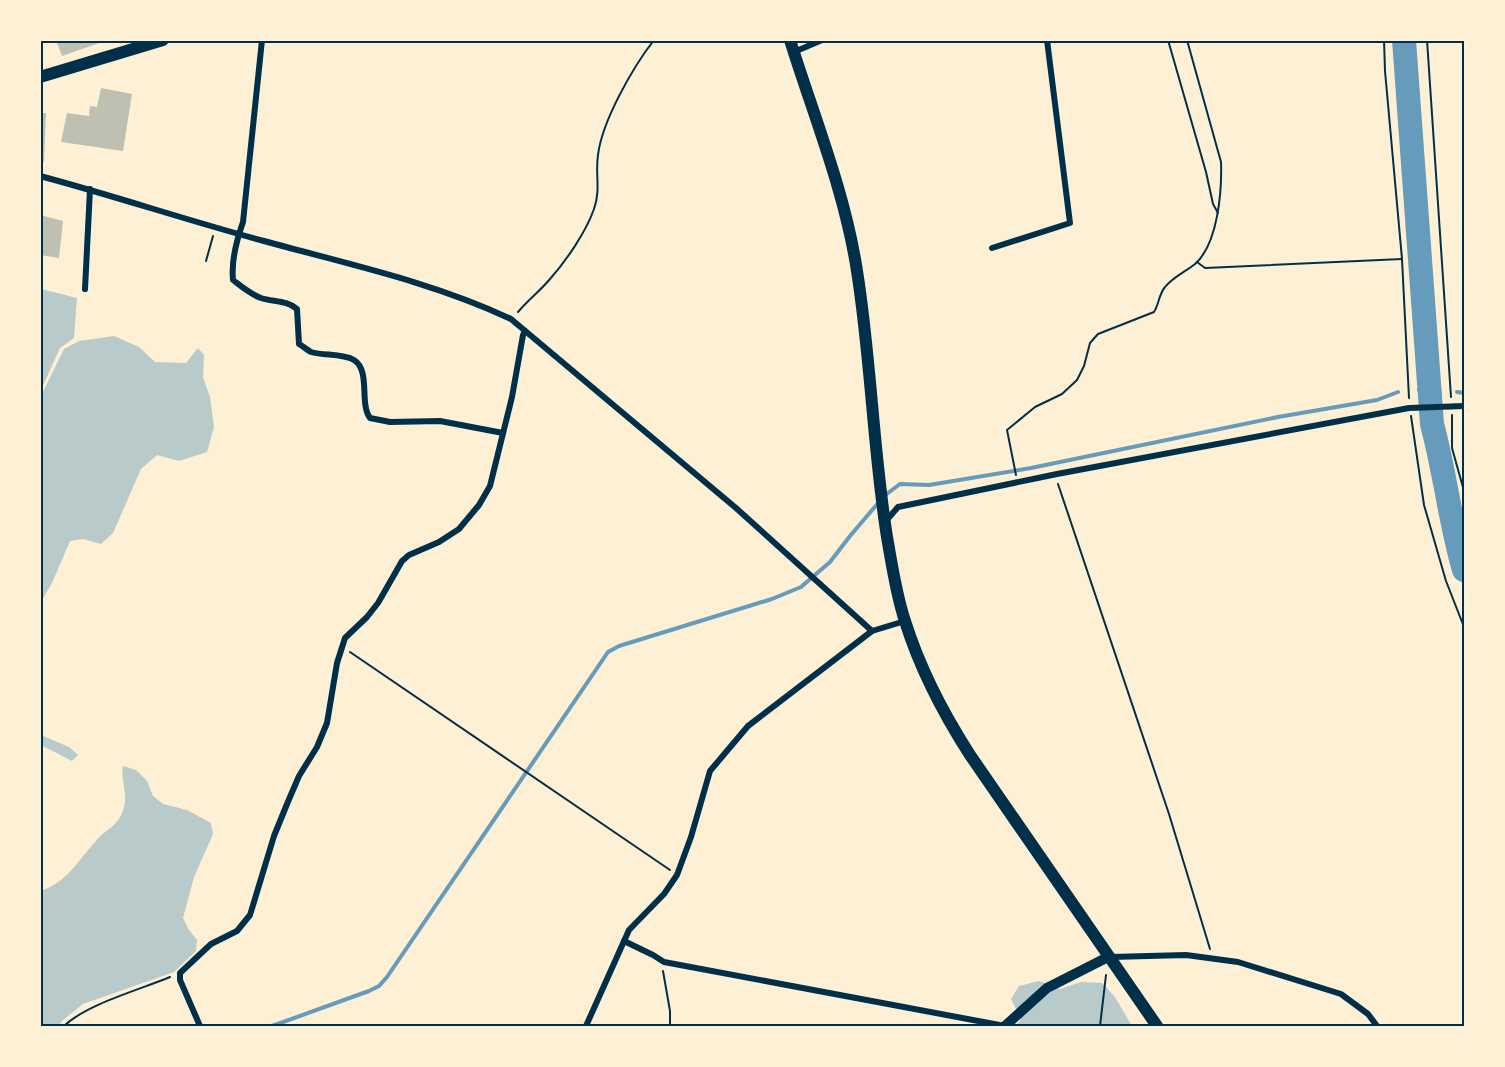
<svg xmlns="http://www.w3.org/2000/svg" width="1505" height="1067" viewBox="0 0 1505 1067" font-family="Montserrat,sans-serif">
  <rect width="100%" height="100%" fill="#fdf0d5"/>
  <g fill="#b9caca">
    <path d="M41,289L77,298L74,338L60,348L41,390Z"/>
    <path d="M114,336L139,347L155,362L186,363L198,348L204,355L203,377L210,397L214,427L207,452L179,461L157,455L141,469L113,533L101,544L83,539L70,541L52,583L41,602V396L64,349L79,341Z"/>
    <path d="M41,735L69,747L78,755L72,761L41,745Z"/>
    <path d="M123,766L136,770L147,781L153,796L163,804L187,810L211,823L213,834L194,877L183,918L189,930L197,940L196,951L174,972L83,1004L63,1020L58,1026H41V891C68,881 76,863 95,842C106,828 119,827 124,807C128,791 120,780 123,766Z"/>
    <path d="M1039,981L1060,989L1081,982L1102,983L1115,997L1132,1026H1016L1021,1019L1011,999L1019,986Z"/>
  </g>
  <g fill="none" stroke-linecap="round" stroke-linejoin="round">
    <g stroke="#669bbc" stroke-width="4">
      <path d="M1419,390L1440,393"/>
      <path d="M1457,392L1464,393"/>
      <path d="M884,496L900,484L929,485L1031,468L1278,417L1377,400L1398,392"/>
      <path d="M272,1026L369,991L379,986L387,977L608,652L619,646L772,599L801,587L830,562L850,536L879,502"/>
    </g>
    <path stroke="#669bbc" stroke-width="24" d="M1404,40L1432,424C1445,472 1450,522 1464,570"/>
  </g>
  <g fill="#bec0b2">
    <path d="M56,40H105V41L62,56Z"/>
    <path d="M101,88L132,94L123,151L61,142L67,113L89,116L90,106L97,107Z"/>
    <path d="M40,113H46L44,162H40Z"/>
    <path d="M40,215L63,221L59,258L40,255Z"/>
  </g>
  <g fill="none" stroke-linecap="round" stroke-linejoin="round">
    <g stroke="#003049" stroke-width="2">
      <path d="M1168,40L1206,172L1213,204L1218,213"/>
      <path d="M1384,40L1385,71L1402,259L1409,398"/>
      <path d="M1427,40L1451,397"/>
      <path d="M206,261L213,236"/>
      <path d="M1197,262L1205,268L1402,259"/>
      <path d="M518,312C528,300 540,291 550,279C566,261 586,232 594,209C601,189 595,174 598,155C602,121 633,67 654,40"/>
      <path d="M1452,415V448L1464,491"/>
      <path d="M1411,416L1424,505L1446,581L1464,627"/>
      <path d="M1016,475L1007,430L1035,407L1062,394L1077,380L1084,366L1090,343L1098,334L1154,312C1159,304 1159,294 1165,287C1173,277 1185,272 1195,264C1218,244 1222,191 1221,162L1187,40"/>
      <path d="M1058,484L1169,814L1210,949"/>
      <path d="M350,652L670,870"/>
      <path d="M663,971L670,1011V1026"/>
      <path d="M64,1026C87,1004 139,990 170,977"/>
      <path d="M1100,1026L1106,975"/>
    </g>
    <g stroke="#003049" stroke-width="6">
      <path d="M262,40L243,222C237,239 231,261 233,280C242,287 250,294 261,298C273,302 287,300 297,309L299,344C303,346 307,350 311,352C324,356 342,353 354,360C371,371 359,403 370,418L390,422L440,421L503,433"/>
      <path d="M794,52L822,40"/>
      <path d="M40,176C115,196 189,221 264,241C347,264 433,282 511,319L736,508L872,631"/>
      <path d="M992,248L1070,223L1047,40"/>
      <path d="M85,289L90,189"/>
      <path d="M885,522L898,507L1057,474L1409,408L1464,406"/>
      <path d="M624,941L653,955L664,962L1005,1026"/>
      <path d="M1111,957L1186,955L1238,962L1341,994L1368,1014L1377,1026"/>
      <path d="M200,1026L180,980V973L211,944L237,931L250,915L274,836L287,804L299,776L317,747L327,723L337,663L345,638L367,617L378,603L402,561L409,555L439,542L459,529L479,505L490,486L512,397L523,335L525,331"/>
      <path d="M586,1026L629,930L664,894L677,875L691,837L710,771L748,726L872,631L905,621"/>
    </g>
    <path stroke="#003049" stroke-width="10" d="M1005,1026L1047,988L1108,957"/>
    <g stroke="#003049" stroke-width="12">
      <path d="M790,40C814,117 845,192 857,271C871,359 873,449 887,537C892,565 896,594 905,621C920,669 943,713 970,755L1157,1026"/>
      <path d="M40,77L163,40"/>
    </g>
  </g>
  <rect width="1505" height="1067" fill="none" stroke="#fdf0d5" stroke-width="84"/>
  <rect x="42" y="42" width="1421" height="983" fill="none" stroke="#003049" stroke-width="2"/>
</svg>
